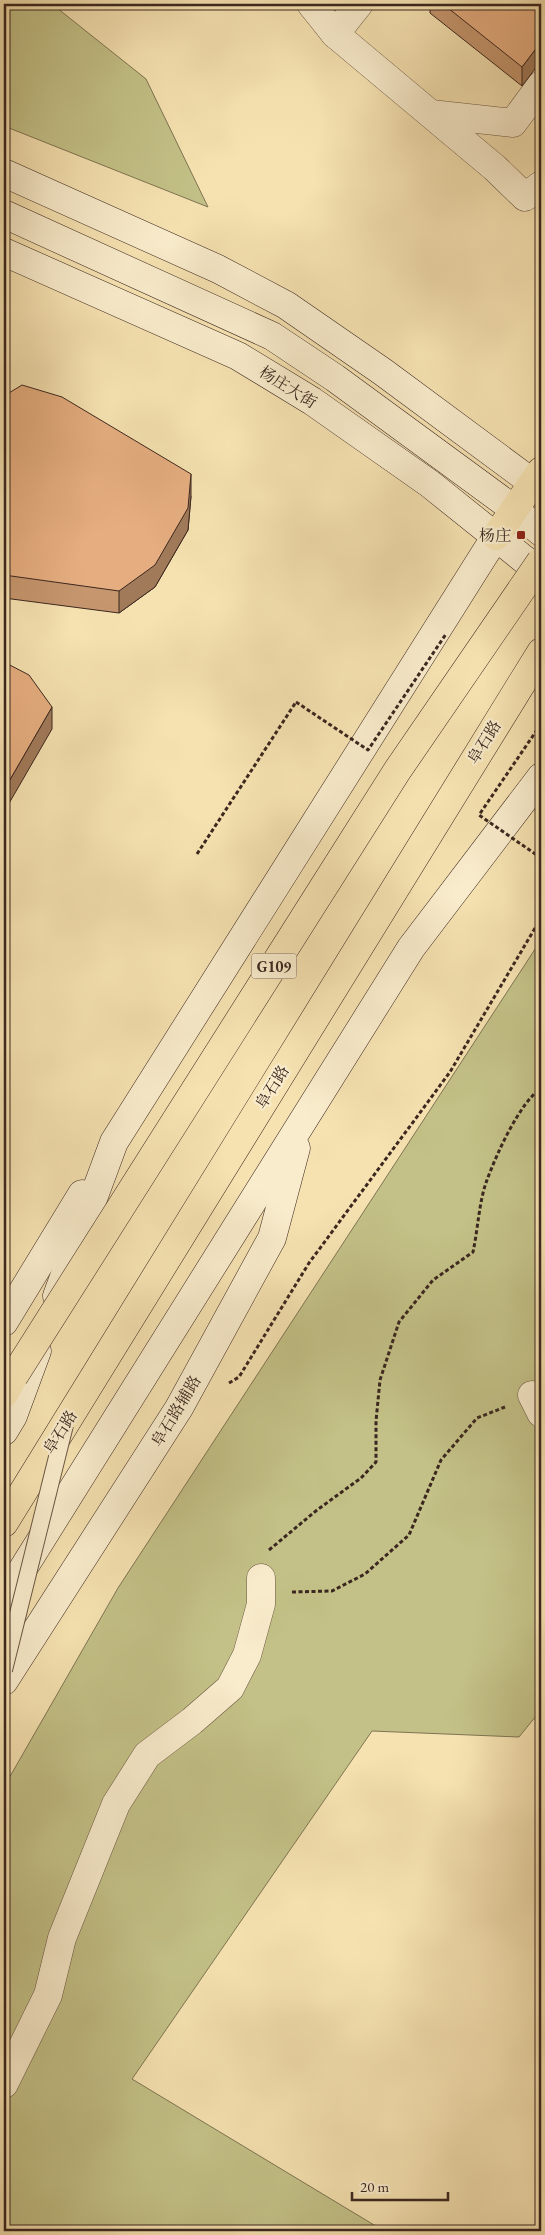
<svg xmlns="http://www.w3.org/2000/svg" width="545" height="2235" viewBox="0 0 545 2235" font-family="'EB Garamond','Noto Serif SC',serif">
  <rect width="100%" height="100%" fill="#f6e2b1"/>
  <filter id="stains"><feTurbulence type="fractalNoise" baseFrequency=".004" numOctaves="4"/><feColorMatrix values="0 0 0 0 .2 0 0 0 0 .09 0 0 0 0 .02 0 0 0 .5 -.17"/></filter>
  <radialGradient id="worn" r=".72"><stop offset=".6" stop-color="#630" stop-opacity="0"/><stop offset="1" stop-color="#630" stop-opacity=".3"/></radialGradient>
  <g fill="#c3c187" stroke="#7f7453">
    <path d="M4,4H52L146,79L208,207L4,126Z"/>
    <path d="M541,940V1710L519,1737L372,1731L132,2079L384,2231H4V1787L118,1588Z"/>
  </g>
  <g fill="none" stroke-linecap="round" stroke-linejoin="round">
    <defs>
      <g id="street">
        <path d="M311,4L335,34"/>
        <path d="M359,4L335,34L495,168L525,197L541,185"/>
        <path d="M431,114L513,123L541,85"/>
        <path d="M532,1395L541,1413"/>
        <path d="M4,2084L48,1995L62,1938L116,1804L147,1755L192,1721L230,1688L247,1655L261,1604V1578"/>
      </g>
      <g id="secondary">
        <path d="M4,173L218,269L286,305L383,372L541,489"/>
        <path d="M4,214L272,336L335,378L515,510L541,532"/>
        <path d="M4,252L238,356L312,401L430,484L541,573"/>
        <path d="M57,1296L114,1142L496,536"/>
        <path d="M4,1322L82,1194"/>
        <path d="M4,1431L13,1416L37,1351"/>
        <path d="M4,1599L411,948L541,777"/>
        <path d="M4,1681L179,1408L272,1238L296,1148"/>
      </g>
      <path id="primary" d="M496,536L541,471"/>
      <g id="highway">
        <path d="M4,1394L14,1376"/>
        <path d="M4,1523L541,652"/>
      </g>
    </defs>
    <use href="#street" stroke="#6a5644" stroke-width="29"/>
    <use href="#secondary" stroke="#3b271f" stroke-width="29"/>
    <use href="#primary" stroke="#3b271f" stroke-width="29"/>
    <use href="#highway" stroke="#3b271f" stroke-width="29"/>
    <g stroke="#3b271f" stroke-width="3" stroke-dasharray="4 2.5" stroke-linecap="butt">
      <path d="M197,854L296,702"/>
      <path d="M539,1367L541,1333"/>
      <path d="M229,1383L239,1377L309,1263L450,1072L541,918"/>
      <path d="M269,1550L317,1510L361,1478L376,1462V1421L380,1380L399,1322L433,1280L473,1252C478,1229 479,1201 487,1180C497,1153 519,1104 541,1088"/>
      <path d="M292,1592L332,1591L365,1574L409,1535L441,1460L477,1418L505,1407"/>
    </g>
    <use href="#street" stroke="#f9eccc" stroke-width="28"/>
    <use href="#secondary" stroke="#f9eccc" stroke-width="28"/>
    <use href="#primary" stroke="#f6e2b1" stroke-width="28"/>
    <use href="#highway" stroke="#f6e2b1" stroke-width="28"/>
    <defs>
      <path id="lane-bridge" d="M4,1670L65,1425"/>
      <path id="highway-bridge" d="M14,1376L397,771L541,561"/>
    </defs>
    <use href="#lane-bridge" stroke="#6a5644" stroke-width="18" stroke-linecap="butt"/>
    <use href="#highway-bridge" stroke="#3b271f" stroke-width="29" stroke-linecap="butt"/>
    <g stroke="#3b271f" stroke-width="3" stroke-dasharray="4 2.5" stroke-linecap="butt">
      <path d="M296,702L368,750L446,634"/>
      <path d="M541,724L479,815L541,858"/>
    </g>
    <use href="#lane-bridge" stroke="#f9eccc" stroke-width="16"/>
    <use href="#highway-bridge" stroke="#f6e2b1" stroke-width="28"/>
  </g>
  <g fill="#c6966e" stroke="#3b271f">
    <path d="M430,4H541L522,86L430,13Z"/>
    <path d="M4,396L191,496L188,530L155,587L119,613L4,598Z"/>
  </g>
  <g fill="#a17a5a" stroke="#3b271f">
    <path d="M541,42V61L522,86V67Z"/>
    <path d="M191,474V496L188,530L155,587L119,613V591Z"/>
    <path d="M52,707V729L4,812V790Z"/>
  </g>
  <g fill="#e6ae80" stroke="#3b271f">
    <path d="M443,4H541V42L522,67Z"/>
    <path d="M22,385L62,397L191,474L188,508L155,565L119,591L4,575V396Z"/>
    <path d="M4,662L29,675L52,707L4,790Z"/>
  </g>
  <rect fill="#8f2418" stroke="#f9eccc" stroke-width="2" x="516" y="530" width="10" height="10" rx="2.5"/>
  <g text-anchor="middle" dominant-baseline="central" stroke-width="4.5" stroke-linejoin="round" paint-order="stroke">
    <rect fill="#f9eccc" stroke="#746253" stroke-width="1" x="251.5" y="953.5" width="45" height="25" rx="4"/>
    <g font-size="15" font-weight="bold" fill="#3b271f">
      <text x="274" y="966">G109</text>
    </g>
    <g font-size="16" fill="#3b271f" stroke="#f9eccc">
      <text transform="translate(288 387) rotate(32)">杨庄大街</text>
      <text transform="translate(484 742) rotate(-58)">阜石路</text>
      <text transform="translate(272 1087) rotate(-58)">阜石路</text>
      <text transform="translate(176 1411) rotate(-59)">阜石路辅路</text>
      <text transform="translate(60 1432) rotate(-58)">阜石路</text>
    </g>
    <g font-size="16" fill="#3b271f" stroke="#f9eccc" text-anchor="end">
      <text x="511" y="535">杨庄</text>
    </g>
  </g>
  <rect width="545" height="2235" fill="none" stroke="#f6e2b1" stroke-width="20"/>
  <rect x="5" y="5" width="535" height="2225" fill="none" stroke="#3b271f" stroke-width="2.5"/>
  <rect x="10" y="10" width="525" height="2215" fill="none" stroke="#3b271f"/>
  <path d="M352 2192v8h96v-8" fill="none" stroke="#3b271f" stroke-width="2.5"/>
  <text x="360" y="2192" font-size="15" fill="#3b271f" stroke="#f9eccc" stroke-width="4" paint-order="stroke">20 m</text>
  <rect width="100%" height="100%" filter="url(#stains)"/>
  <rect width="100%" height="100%" fill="url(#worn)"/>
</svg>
